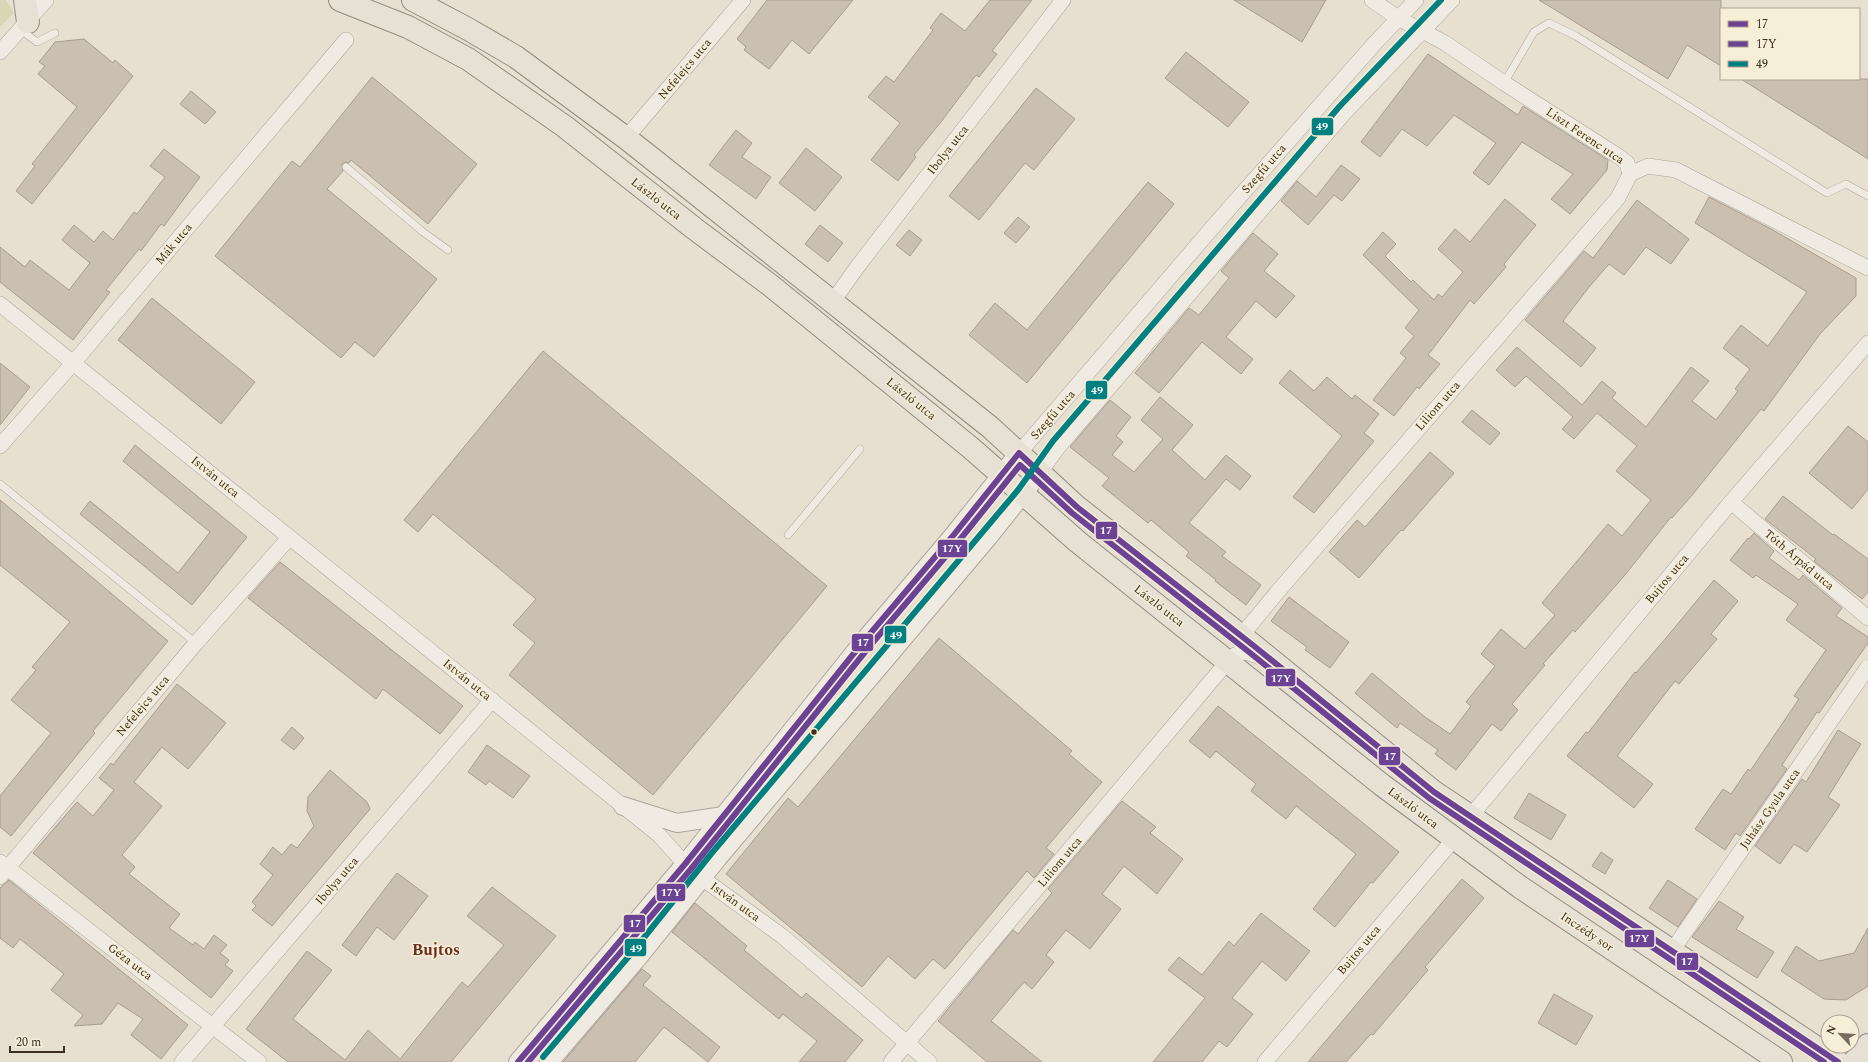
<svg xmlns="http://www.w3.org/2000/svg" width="1868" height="1062" viewBox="0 0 1868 1062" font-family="Spectral,serif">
  <rect width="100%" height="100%" fill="#e7e0d1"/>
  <path fill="#d6d7b3" d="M0,0H6L14,13L0,27Z"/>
  <g fill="#cbbfb2" stroke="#a89c90">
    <path d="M767,0H853L809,54L792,40L769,69L744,50L746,47L737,39Z"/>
    <path d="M990,0H1032L992,51L997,54L979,77L976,75L941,122L914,155L916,157L898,181L871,160L900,123L868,97L886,76L894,82L933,30L930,28L941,13L965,31Z"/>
    <path d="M1234,0H1326L1302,42Z"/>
    <path d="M1539,0H1721V66L1687,45L1668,79Z"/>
    <path d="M84,39L113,63L115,60L133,76L32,204L16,191L35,166L32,164L77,107L38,74L45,66L39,62L55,42Z"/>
    <path d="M1186,52L1249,102L1228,127L1165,78Z"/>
    <path d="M1428,54L1518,115L1523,106L1608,160L1607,170L1570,214L1551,199L1573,174L1522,142L1489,185L1473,173L1496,143L1454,115L1427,146L1402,129L1380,157L1361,142Z"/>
    <path d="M372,77L477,164L428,224L351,160L349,163L345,162L342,164L343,171L327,189L437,279L374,357L355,342L341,358L215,256L292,161L300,167Z"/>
    <path d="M1741,79H1868V159Z"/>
    <path d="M1036,88L1075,119L1034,170L1025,163L979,220L949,196Z"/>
    <path d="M191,91L216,112L205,124L180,104Z"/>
    <path d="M736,130L752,143L742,157L771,177L756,199L709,165Z"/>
    <path d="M806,148L842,177L815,211L779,183Z"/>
    <path d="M164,149L200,177L164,226L161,224L141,251L139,249L106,290L110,292L73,340L0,282V247L25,267L30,260L69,290L90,263L62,240L74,225L94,242L103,231L113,240L134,212L137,214L165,177L150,166Z"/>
    <path d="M1341,165L1360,179L1342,201L1334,195L1308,225L1281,201L1297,181L1316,197Z"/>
    <path d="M1148,182L1174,204L1027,383L969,335L995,303L1027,330Z"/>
    <path d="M1709,197L1771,229L1856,278V296L1820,334L1764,411L1761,409L1693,494L1672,518L1671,517L1625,575L1575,632L1573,630L1543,664L1545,665L1512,704L1518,710L1501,731L1492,724L1456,770L1435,754L1438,750L1400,723L1397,728L1355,693L1372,673L1425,717L1450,734L1471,706L1466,702L1495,666L1481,654L1501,629L1525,649L1555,615L1542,603L1608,524L1622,536L1651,500L1616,471L1637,446L1597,413L1574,439L1562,429L1573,417L1526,376L1515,387L1496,370L1517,347L1582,405L1602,381L1616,393L1612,398L1646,427L1691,367L1709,381L1692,401L1716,420L1738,391L1735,389L1750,369L1723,348L1741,325L1768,346L1807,292L1695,223Z"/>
    <path d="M1505,199L1536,225L1504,264L1506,267L1474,304L1470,300L1428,355L1440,364L1419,389L1417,387L1394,416L1373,400L1406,358L1400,353L1414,336L1405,328L1419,310L1363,255L1383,232L1396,244L1385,256L1411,282L1413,280L1434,300L1438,294L1442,297L1463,272L1438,249L1455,229L1470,242Z"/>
    <path d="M1637,200L1689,239L1671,264L1646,247L1624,275L1609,264L1589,287L1563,321L1596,348L1581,367L1525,320L1584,251L1593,258Z"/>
    <path d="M1018,217L1030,227L1016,243L1004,233Z"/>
    <path d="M820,225L843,243L828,262L805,244Z"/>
    <path d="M909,230L922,240L910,256L896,245Z"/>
    <path d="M1253,233L1278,254L1264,271L1295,296L1276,318L1256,301L1226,337L1253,359L1241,374L1202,342L1159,393L1135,373L1189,308L1199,315L1229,278L1221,271Z"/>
    <path d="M152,298L255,382L221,424L118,340Z"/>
    <path d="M543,351L827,586L653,795L509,675L535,643L513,625L536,599L433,514L418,532L404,520Z"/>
    <path d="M0,363L30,387L0,425Z"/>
    <path d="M1290,370L1314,391L1327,377L1352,399L1355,395L1379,414L1364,433L1374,441L1314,513L1293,497L1342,436L1279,383Z"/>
    <path d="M1160,397L1193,425L1172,450L1205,480L1226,455L1251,476L1240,490L1226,479L1189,523L1226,552L1222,556L1261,585L1246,605L1215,581L1216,580L1186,556L1189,552L1151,520L1148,523L1102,486L1109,478L1070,447L1110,400L1131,417L1116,436L1123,442L1112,455L1134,472L1163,439L1141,420Z"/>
    <path d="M1472,410L1500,433L1490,445L1462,422Z"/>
    <path d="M1848,426L1868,442V489L1852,509L1809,473Z"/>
    <path d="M135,445L247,537L192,605L80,514L90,501L178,573L210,532L123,461Z"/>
    <path d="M1430,452L1454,473L1403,531L1401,530L1359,578L1329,552L1357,520L1365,527Z"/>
    <path d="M1783,496L1833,535L1834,534L1868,559V592L1862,599L1814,561L1816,559L1765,519Z"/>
    <path d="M0,500L168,641L93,731L95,733L11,836L0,827V796L51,733L11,700L36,670L32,667L70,622L0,565Z"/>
    <path d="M1754,533L1774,551L1769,558L1799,580L1803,575L1842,608L1836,616L1868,637V643L1819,713L1817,712L1782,765L1787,769L1740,836L1736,833L1725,850L1695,829L1723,789L1731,794L1748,769L1750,771L1799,699L1794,696L1826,650L1786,620L1798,604L1756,575L1753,578L1730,560L1748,538L1749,539Z"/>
    <path d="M280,562L463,706L440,734L383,689L376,699L248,598Z"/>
    <path d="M1714,580L1738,601L1711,634L1717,639L1679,684L1675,681L1617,756L1653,784L1634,808L1567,756L1586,732L1588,733L1635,672L1636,673L1666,638Z"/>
    <path d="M1289,597L1349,642L1330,668L1305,650L1307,647L1271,621Z"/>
    <path d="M939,638L1072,751L1069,754L1102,782L1046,848L1054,854L1034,878L1027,871L945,969L933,959L915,979L888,956L862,987L726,874L788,798L798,807Z"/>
    <path d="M177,684L226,723L188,769L162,747L134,782L162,806L122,855L135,867L129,874L180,914L169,928L193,945L195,942L204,949L214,935L227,945L220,953L229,960L225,965L233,971L211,998L33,853L77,802L93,816L114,790L99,778L111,763L113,765Z"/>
    <path d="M1218,706L1399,852L1373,883L1371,882L1335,927L1313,909L1356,854L1296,806L1286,819L1251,791L1256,784L1216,751L1210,758L1189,741Z"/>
    <path d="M292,727L304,738L294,750L281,740Z"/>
    <path d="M1838,730L1861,744L1828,797L1840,805L1807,852L1794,844L1780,864L1755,846L1802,779L1806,782Z"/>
    <path d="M487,745L530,776L513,798L489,781L486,785L468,772Z"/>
    <path d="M330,770L367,802L370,809L272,926L252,910L256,906L252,902L273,875L260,864L273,847L282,855L291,844L297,848L314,826L307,811L308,797Z"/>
    <path d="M1529,793L1566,815L1551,840L1514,818Z"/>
    <path d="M1122,801L1156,827L1150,833L1183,859L1157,894L1124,866L1102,894L1121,909L1090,949L1066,930L1046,955L1054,962L1032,989L1024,982L991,1021L1042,1062H987L938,1021L1013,930L1018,934L1052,893L1048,889Z"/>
    <path d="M1601,852L1613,860L1605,874L1592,866Z"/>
    <path d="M397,873L428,896L394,940L377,927L356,956L342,945Z"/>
    <path d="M1462,879L1484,898L1425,967L1428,970L1373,1035L1371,1034L1346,1062H1308Z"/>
    <path d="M9,880L188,1025L161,1059L131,1035L143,1019L118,1003L102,1024L74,1026L83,1015L51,990L64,974L20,939L13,948L0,938V888Z"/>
    <path d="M1668,880L1697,899L1678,927L1649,908Z"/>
    <path d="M492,887L556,936L451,1062H288L246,1029L307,951L332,970L293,1019L345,1060L368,1030L400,1059L462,982L468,987L504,945L467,916Z"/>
    <path d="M1719,901L1744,917L1736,929L1774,952L1757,978L1692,937Z"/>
    <path d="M695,903L747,946L744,950L802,998L806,993L863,1040L845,1062H799L817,1041L783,1014L779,1019L672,932Z"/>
    <path d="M1261,913L1310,951L1286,981L1262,961L1232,998L1253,1014L1227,1047L1219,1041L1202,1062H1153L1205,998L1168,970L1179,957L1202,975L1229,941L1234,946Z"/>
    <path d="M1868,928V986L1846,1000L1824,999L1781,971L1796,946L1819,961L1854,953Z"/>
    <path d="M642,969L651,976L643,985L720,1047L708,1062L664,1027L635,1062H563Z"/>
    <path d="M1554,994L1593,1016L1576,1045L1538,1023Z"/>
  </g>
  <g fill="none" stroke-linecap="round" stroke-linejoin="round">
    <defs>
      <g id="service">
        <path d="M21,30L37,42L55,33"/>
        <path d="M1504,83L1534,32L1549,23L1576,36L1827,193L1846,184L1868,196"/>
        <path d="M346,167L423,232L448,250"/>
        <path d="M0,484L196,643"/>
        <path d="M788,535L860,449"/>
      </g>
      <g id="minor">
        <path d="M1372,0L1398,18L1445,43L1504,83L1618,156L1627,163L1630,174"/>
        <path d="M0,52L46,0"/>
        <path d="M626,138L743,0"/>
        <path d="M1630,174L1648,166L1676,170L1868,268"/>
        <path d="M833,301L858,266L1063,0"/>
        <path d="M0,304L659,835L685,864L702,878L782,936L929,1062"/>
        <path d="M0,446L74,362L346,40"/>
        <path d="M1019,453L1212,228L1375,43L1416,0"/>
        <path d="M1040,472L1059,446L1345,112L1452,0"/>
        <path d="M1731,502L1868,618"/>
        <path d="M1241,636L1280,589L1618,198L1630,174"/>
        <path d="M1470,817L1731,502L1868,343"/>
        <path d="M0,862L259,1062"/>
        <path d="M0,877L196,643L289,538"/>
        <path d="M1671,952L1868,667"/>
        <path d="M182,1062L492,700"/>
        <path d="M891,1062L1228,661C1240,648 1247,652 1263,658"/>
        <path d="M1265,1062L1454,839"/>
      </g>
      <g id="tertiary">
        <path d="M623,806L677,823L724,816"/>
        <path d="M518,1062L685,864L863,642L952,537L1019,453"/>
        <path d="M549,1062L636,960L717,859L990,535L1040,472"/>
      </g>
      <g id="primary">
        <path d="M25,0L28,22"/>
        <path d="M340,0L408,27L468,59L564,126L695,229L770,285L971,448L1078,542L1382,785L1520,887L1781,1062"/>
        <path d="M413,0L468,29L516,57L626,138L990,427L1077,507L1254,646L1434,792L1838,1062"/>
        <path d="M1854,1062L1868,1045"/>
      </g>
    </defs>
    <use href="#service" stroke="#ada599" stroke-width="8"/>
    <use href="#minor" stroke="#ada599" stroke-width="16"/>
    <use href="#tertiary" stroke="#ada599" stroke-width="20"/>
    <use href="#primary" stroke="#928b80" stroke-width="24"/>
    <use href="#service" stroke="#efebe3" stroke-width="7"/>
    <use href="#minor" stroke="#efebe3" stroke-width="15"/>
    <use href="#tertiary" stroke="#efebe3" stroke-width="18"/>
    <use href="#primary" stroke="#e6e1d4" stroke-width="22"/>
    <defs>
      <path id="bus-1" d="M518,1062L685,864L863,642L952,537L1019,453L1077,507L1254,646L1434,792L1838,1062"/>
      <path id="bus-2" d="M528,1062L691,869L869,647L958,542L1020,465L1072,513L1249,652L1429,798L1824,1062"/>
      <path id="bus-3" d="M543,1057L630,955L711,854L1018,490L1053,441L1339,107L1441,0"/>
    </defs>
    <use href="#bus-1" stroke="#f7eed8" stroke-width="9"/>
    <use href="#bus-2" stroke="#f7eed8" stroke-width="9"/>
    <use href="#bus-3" stroke="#f7eed8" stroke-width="9"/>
    <use href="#bus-1" stroke="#6b4294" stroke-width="6"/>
    <use href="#bus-2" stroke="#6b4294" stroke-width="6"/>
    <use href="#bus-3" stroke="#008080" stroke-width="6"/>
  </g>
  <circle fill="#3d2e20" stroke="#f7eed8" stroke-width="1.5" cx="814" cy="732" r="3.5"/>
  <g text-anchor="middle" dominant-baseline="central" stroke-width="3" stroke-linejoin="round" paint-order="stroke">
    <g font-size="12" fill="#3d2e20" stroke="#f7eed8">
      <text transform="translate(685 69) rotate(-50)">Nefelejcs utca</text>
      <text transform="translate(1585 136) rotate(34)">Liszt Ferenc utca</text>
      <text transform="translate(948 150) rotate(-52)">Ibolya utca</text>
      <text transform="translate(1264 169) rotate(-49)">Szegfű utca</text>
      <text transform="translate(656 199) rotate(38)">László utca</text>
      <text transform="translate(174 244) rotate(-50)">Mák utca</text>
      <text transform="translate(911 399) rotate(39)">László utca</text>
      <text transform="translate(1438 406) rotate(-49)">Liliom utca</text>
      <text transform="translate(1053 415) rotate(-49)">Szegfű utca</text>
      <text transform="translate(215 477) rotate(39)">István utca</text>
      <text transform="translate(1799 560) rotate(40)">Tóth Árpád utca</text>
      <text transform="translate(1667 579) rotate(-50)">Bujtos utca</text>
      <text transform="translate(1159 606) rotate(38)">László utca</text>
      <text transform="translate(467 680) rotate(39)">István utca</text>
      <text transform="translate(143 706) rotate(-50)">Nefelejcs utca</text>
      <text transform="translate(1413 808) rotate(37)">László utca</text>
      <text transform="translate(1770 809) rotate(-55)">Juhász Gyula utca</text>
      <text transform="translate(1060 862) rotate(-50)">Liliom utca</text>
      <text transform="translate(337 881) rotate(-49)">Ibolya utca</text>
      <text transform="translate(735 902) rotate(36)">István utca</text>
      <text transform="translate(1587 932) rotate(34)">Inczédy sor</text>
      <text transform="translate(1359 950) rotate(-50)">Bujtos utca</text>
      <text transform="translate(130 962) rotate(37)">Géza utca</text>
    </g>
    <g font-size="16" font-weight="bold" fill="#6b2e1e" stroke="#f7eed8">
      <text x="436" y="950">Bujtos</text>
    </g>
  </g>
  <g stroke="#f7eed8" stroke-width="1.5">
    <rect x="1311" y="117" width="23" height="19" rx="4" fill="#008080"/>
    <rect x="1085" y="380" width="23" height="20" rx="4" fill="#008080"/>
    <rect x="1095" y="521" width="23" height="19" rx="4" fill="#6b4294"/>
    <rect x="937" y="539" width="31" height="19" rx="4" fill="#6b4294"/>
    <rect x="884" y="625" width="23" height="19" rx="4" fill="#008080"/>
    <rect x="851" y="633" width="23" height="19" rx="4" fill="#6b4294"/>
    <rect x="1265" y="668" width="31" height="19" rx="4" fill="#6b4294"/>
    <rect x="1378" y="746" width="23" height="20" rx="4" fill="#6b4294"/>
    <rect x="656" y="883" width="30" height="19" rx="4" fill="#6b4294"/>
    <rect x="623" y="914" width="23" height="19" rx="4" fill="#6b4294"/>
    <rect x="1624" y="929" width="31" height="19" rx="4" fill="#6b4294"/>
    <rect x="624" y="938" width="23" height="19" rx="4" fill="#008080"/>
    <rect x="1676" y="952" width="23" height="19" rx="4" fill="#6b4294"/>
  </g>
  <g font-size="11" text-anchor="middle" font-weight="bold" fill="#fff">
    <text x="1322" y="130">49</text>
    <text x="1097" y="394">49</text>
    <text x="1106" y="534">17</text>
    <text x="952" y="552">17Y</text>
    <text x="896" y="639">49</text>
    <text x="863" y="646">17</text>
    <text x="1281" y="682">17Y</text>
    <text x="1390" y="760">17</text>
    <text x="671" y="896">17Y</text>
    <text x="635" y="927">17</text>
    <text x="1639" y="942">17Y</text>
    <text x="636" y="952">49</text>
    <text x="1687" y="965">17</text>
  </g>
  <rect x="1720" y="8" width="140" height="72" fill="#f7eed8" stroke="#ada18e"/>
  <rect x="1728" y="21" width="20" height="6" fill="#6b4294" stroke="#ada18e"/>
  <text x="1756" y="28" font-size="12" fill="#3d2e20">17</text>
  <rect x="1728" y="41" width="20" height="6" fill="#6b4294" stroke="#ada18e"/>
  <text x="1756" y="48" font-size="12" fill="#3d2e20">17Y</text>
  <rect x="1728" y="61" width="20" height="6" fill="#008080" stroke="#ada18e"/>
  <text x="1756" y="68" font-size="12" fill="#3d2e20">49</text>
  <g transform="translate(1840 1034) rotate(295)"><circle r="19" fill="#f7eed8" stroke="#ada18e"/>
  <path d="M0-3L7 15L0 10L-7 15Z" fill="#786c5e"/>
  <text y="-6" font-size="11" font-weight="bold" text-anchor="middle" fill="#3d2e20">N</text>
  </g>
  <path d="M10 1046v6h54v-6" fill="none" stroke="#3d2e20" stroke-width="2"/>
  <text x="16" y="1046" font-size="12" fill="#3d2e20" stroke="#f7eed8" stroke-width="3" paint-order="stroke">20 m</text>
</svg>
